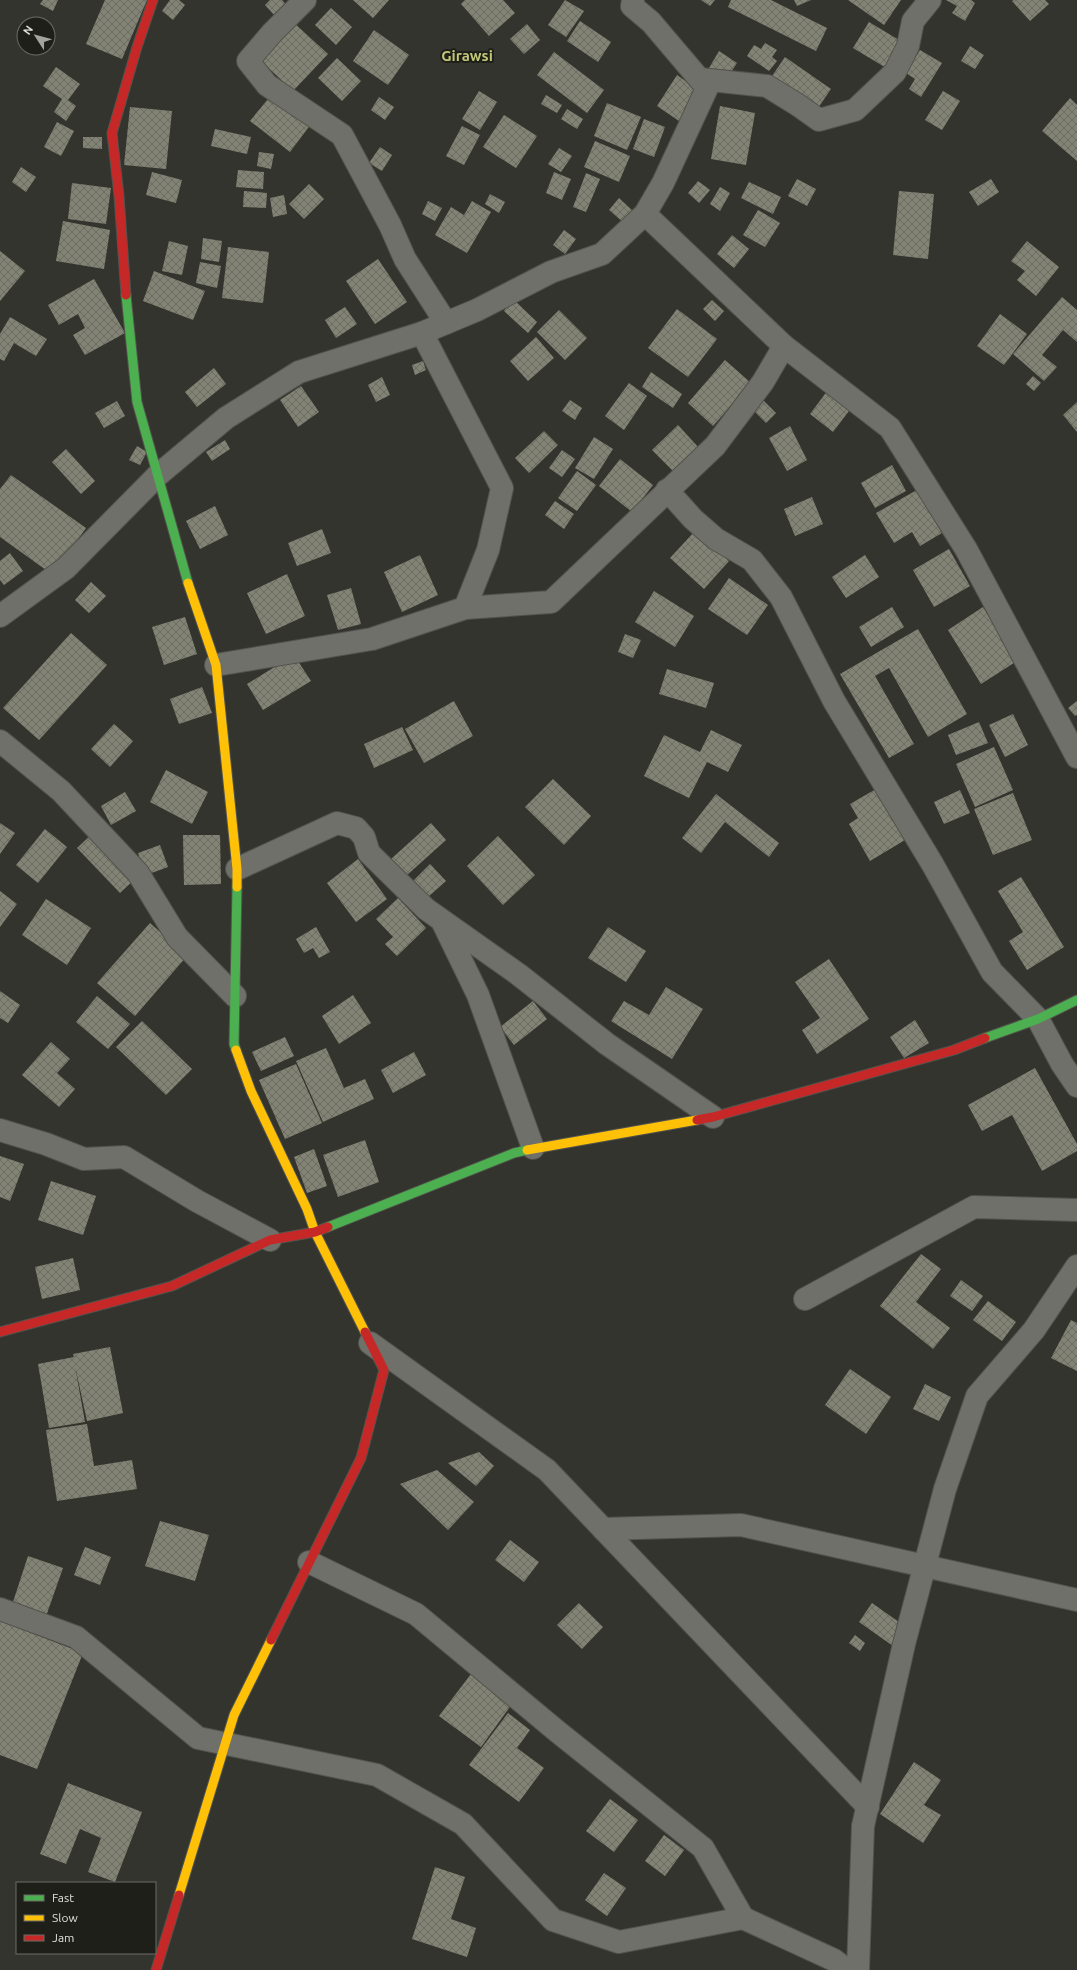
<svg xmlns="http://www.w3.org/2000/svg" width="1077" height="1970" viewBox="0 0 1077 1970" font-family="Ubuntu,sans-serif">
  <defs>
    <pattern id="building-cross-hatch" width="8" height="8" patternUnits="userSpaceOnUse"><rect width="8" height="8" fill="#828374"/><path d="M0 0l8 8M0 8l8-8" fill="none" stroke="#6c6d62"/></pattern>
  </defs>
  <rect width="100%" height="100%" fill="#34342e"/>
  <g fill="url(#building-cross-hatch)">
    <path d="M43,0H58L53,11L40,4Z"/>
    <path d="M105,0H147L122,59L86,44Z"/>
    <path d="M170,0H179L185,5L173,20L162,11Z"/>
    <path d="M270,0H282L287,6L276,17L265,5Z"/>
    <path d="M353,0H389L373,18Z"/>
    <path d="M465,0H503L515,13L489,36L461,4Z"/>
    <path d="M565,0L584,11L566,37L548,25Z"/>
    <path d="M701,0H715L710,6Z"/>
    <path d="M731,0H771L827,28L816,51L728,7Z"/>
    <path d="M794,0H811L797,6Z"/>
    <path d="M848,0H901L884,25Z"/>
    <path d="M946,0H971L975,3L965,21L952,13L957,6Z"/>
    <path d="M1014,0H1045L1049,4L1030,21L1012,1Z"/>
    <path d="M331,8L352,27L336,45L315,25Z"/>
    <path d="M580,21L611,42L598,62L567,41Z"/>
    <path d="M293,22L328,54L293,91L258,58Z"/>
    <path d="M869,22L904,43L888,69L853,48Z"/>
    <path d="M527,24L540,40L524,54L510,39Z"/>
    <path d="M374,30L409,55L388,85L353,61Z"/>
    <path d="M765,43L777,50L772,57L777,61L769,71L747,56L754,45L761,49Z"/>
    <path d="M970,46L984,55L975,69L961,61Z"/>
    <path d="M920,50L942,63L921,97L909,89L915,79L906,73Z"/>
    <path d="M719,51L737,63L727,78L709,68Z"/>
    <path d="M554,52L604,90L587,113L537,75Z"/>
    <path d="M785,57L831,89L818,108L772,76Z"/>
    <path d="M337,58L361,81L342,101L318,78Z"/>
    <path d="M56,67L80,84L68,100L76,106L66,121L54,112L62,99L43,86Z"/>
    <path d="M677,75L698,90L679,121L657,106Z"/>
    <path d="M479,91L497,102L480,130L462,119Z"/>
    <path d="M943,91L960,101L942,130L925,120Z"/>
    <path d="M272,94L311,124L290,152L250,121Z"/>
    <path d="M546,95L562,105L557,113L541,104Z"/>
    <path d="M379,97L394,107L385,120L371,110Z"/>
    <path d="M1070,98L1077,105V161L1042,131Z"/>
    <path d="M607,103L641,117L627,150L594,136Z"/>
    <path d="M720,106L755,113L746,165L711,159Z"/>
    <path d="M130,107L172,111L166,169L124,165Z"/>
    <path d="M567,109L583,119L577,129L561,119Z"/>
    <path d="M504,115L537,136L516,168L483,147Z"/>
    <path d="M644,119L665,127L654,157L633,149Z"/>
    <path d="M57,122L74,131L61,156L44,147Z"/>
    <path d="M462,126L480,135L464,165L446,156Z"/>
    <path d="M215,129L251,137L247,154L211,146Z"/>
    <path d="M83,137H102V149L83,148Z"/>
    <path d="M595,141L630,156L619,182L584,167Z"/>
    <path d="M380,147L392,155L382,171L369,163Z"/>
    <path d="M559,148L572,156L561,172L548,164Z"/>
    <path d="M259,152L274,154L271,169L257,166Z"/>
    <path d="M21,167L36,177L26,192L12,182Z"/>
    <path d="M238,170L264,172L263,189L236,187Z"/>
    <path d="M152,172L182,180L176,203L146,195Z"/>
    <path d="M554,172L571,179L562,200L546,193Z"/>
    <path d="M586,173L600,179L586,212L573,207Z"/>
    <path d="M797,179L816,189L807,206L788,196Z"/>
    <path d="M991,179L999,192L978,206L969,192Z"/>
    <path d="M698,181L710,190L699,203L688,193Z"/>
    <path d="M749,182L781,197L773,214L741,198Z"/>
    <path d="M72,183L111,188L106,224L68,219Z"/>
    <path d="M309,184L324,199L304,219L289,204Z"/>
    <path d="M720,187L730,193L720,211L710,204Z"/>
    <path d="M244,191L267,193L266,208L243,207Z"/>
    <path d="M899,191L934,194L928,259L893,255Z"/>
    <path d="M490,194L505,202L499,213L485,204Z"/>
    <path d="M284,195L287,214L273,217L270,198Z"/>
    <path d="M619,198L634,212L624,223L609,210Z"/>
    <path d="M428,201L442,208L435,221L422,214Z"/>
    <path d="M472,201L491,212L467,253L435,235L451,207L464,215Z"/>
    <path d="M758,210L780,223L765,247L743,235Z"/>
    <path d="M63,221L110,230L104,269L56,261Z"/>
    <path d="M564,230L576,239L565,254L553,245Z"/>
    <path d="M732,235L749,249L734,268L717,254Z"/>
    <path d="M203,238L222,241L219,262L201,259Z"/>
    <path d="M169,241L188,246L182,275L162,271Z"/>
    <path d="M1027,241L1059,267L1036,296L1017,280L1025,271L1011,261Z"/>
    <path d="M228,247L269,252L263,303L222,298Z"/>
    <path d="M0,251L25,271L0,301Z"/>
    <path d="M378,259L407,302L375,324L346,281Z"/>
    <path d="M200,262L221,266L217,288L196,283Z"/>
    <path d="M154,271L205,291L193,320L143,301Z"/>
    <path d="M94,279L125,333L85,355L73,335L85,328L78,314L59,325L48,305Z"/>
    <path d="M1062,297L1077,310V342L1063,330L1042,355L1057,367L1044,381L1013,354Z"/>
    <path d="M513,299L537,322L528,333L504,311Z"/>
    <path d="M712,300L724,311L715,321L703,309Z"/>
    <path d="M345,307L357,324L336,338L325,320Z"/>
    <path d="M677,309L717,339L688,377L648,348Z"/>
    <path d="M559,310L587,338L565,360L537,332Z"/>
    <path d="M1000,314L1027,334L1004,365L977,346Z"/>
    <path d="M10,317L47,339L36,356L14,343L4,361L0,359V334Z"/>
    <path d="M536,337L554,358L528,381L510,361Z"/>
    <path d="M725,360L751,383L713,426L688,403Z"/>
    <path d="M423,361L426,370L415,375L412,365Z"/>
    <path d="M214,368L226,384L197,407L185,392Z"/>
    <path d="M651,372L682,394L673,408L642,387Z"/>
    <path d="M1033,376L1041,383L1034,391L1026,384Z"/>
    <path d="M382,377L390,395L376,402L368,385Z"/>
    <path d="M629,383L647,396L624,430L605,416Z"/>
    <path d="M301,386L319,412L298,427L280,400Z"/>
    <path d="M831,386L855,403L833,432L810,414Z"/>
    <path d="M570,400L582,408L575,420L562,411Z"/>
    <path d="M763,400L776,413L766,423L753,410Z"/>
    <path d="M117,401L125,416L104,428L95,413Z"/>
    <path d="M1077,402V432L1063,415Z"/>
    <path d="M678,425L699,448L674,472L652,450Z"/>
    <path d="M790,426L807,460L787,471L769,438Z"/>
    <path d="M544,431L558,445L529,473L515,458Z"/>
    <path d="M594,437L613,449L594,479L575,468Z"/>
    <path d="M225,440L230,449L212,461L206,452Z"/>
    <path d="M137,446L147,452L140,465L129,460Z"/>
    <path d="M66,449L95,481L81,494L52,462Z"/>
    <path d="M562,450L575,459L562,477L549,468Z"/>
    <path d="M620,459L653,485L632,512L599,486Z"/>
    <path d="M892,465L906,491L875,508L861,483Z"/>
    <path d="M577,471L596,485L577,511L558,498Z"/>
    <path d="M11,475L86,528L53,575L0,537V489Z"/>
    <path d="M917,490L942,533L920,546L912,532L894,543L876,513Z"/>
    <path d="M812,497L823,524L795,536L784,509Z"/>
    <path d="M555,501L574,514L564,529L545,515Z"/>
    <path d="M215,506L228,535L200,549L186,521Z"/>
    <path d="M322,529L331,553L297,566L288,543Z"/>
    <path d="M695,531L729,561L704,589L670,558Z"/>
    <path d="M949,549L970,586L934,607L913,570Z"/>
    <path d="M10,553L23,571L4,585L0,580V561Z"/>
    <path d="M420,555L438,595L402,612L384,572Z"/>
    <path d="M865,555L879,577L846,598L832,577Z"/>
    <path d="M287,574L305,616L266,634L247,593Z"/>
    <path d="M729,578L768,605L747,635L708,609Z"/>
    <path d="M91,582L106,596L89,613L75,600Z"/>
    <path d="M351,588L361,624L338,630L327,595Z"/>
    <path d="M654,591L694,616L675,647L635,622Z"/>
    <path d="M892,607L904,627L871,647L859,627Z"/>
    <path d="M983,607L1017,661L981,684L948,630Z"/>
    <path d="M185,617L197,654L164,665L152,627Z"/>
    <path d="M918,629L967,714L928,737L889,668L875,676L914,744L889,758L840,674Z"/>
    <path d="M71,633L107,665L39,740L3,708Z"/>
    <path d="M625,634L641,640L633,658L618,652Z"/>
    <path d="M294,655L311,681L263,710L247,684Z"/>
    <path d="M667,669L714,683L706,708L659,694Z"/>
    <path d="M202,687L212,713L179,724L170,699Z"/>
    <path d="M454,701L473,736L424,763L405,729Z"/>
    <path d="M1077,701V715L1075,716L1068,708Z"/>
    <path d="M1013,714L1028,745L1005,757L989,725Z"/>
    <path d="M979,722L988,743L956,755L948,735Z"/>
    <path d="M114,724L133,741L110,767L91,749Z"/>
    <path d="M402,727L413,750L374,768L364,744Z"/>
    <path d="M711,730L742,745L728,772L707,762L689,798L644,776L664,735L700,752Z"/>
    <path d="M994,747L1013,790L975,807L956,764Z"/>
    <path d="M166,770L208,792L192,824L150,802Z"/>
    <path d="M553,779L591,816L564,845L525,807Z"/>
    <path d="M876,789L905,840L870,861L849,824L858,818L850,804Z"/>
    <path d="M960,790L970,813L944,824L934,802Z"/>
    <path d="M125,792L136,811L111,825L101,806Z"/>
    <path d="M1013,793L1032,840L993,855L974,809Z"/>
    <path d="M716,794L779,843L769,857L725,822L701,853L682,838Z"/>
    <path d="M0,823L15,833L0,854Z"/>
    <path d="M431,823L446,840L406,876L391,859Z"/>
    <path d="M45,829L67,847L38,883L16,865Z"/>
    <path d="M93,833L136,878L120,893L77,848Z"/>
    <path d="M183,835H220L221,884L184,885Z"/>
    <path d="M498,836L535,875L503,905L467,866Z"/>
    <path d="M160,845L168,867L146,875L138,853Z"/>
    <path d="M358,859L387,899L356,922L327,883Z"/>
    <path d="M430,864L446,881L428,897L413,881Z"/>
    <path d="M1021,877L1064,947L1027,970L1009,941L1023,932L998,891Z"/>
    <path d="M0,891L17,904L0,927Z"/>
    <path d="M398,898L426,928L397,956L385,944L393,937L376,919Z"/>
    <path d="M46,899L91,928L67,965L22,935Z"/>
    <path d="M150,923L187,956L135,1016L97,983Z"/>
    <path d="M316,927L330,952L319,958L313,948L304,953L296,939Z"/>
    <path d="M608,927L646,951L626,982L588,958Z"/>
    <path d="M829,959L869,1019L817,1054L802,1030L820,1018L795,982Z"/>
    <path d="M666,987L703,1009L672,1059L611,1021L624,1001L649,1015Z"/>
    <path d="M0,991L20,1005L8,1023L0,1018Z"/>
    <path d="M353,995L371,1023L339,1044L322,1016Z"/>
    <path d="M97,996L130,1024L108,1049L76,1022Z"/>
    <path d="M533,1001L547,1019L514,1045L500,1027Z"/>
    <path d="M915,1020L929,1043L904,1058L890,1037Z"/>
    <path d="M142,1021L192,1069L166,1095L116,1047Z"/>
    <path d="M285,1037L294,1056L261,1071L252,1052Z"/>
    <path d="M51,1042L70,1059L57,1073L75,1089L59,1107L22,1075Z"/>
    <path d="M326,1048L344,1088L365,1079L374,1099L323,1122L296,1061Z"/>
    <path d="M414,1052L426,1075L393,1093L381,1070Z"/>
    <path d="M296,1064L322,1123L285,1139L259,1080Z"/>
    <path d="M1035,1068L1077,1144V1151L1042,1171L1012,1115L982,1131L968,1105Z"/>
    <path d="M365,1140L379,1182L338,1197L323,1155Z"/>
    <path d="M314,1149L327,1186L307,1193L294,1157Z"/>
    <path d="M0,1156L24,1164L10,1201L0,1197Z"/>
    <path d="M51,1181L96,1196L83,1235L38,1220Z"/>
    <path d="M921,1254L941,1269L916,1302L950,1328L933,1349L880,1306Z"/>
    <path d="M73,1258L80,1290L42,1299L35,1267Z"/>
    <path d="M961,1280L983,1296L972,1311L950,1296Z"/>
    <path d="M988,1301L1016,1322L1002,1341L973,1320Z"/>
    <path d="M1071,1320L1077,1323V1371L1051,1358Z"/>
    <path d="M110,1347L123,1413L87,1421L75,1366L85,1422L49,1428L38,1364L74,1357L73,1354Z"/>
    <path d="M850,1369L891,1397L866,1434L825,1405Z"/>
    <path d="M925,1384L951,1397L939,1421L913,1409Z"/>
    <path d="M87,1424L94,1466L132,1460L137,1489L57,1501L46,1430Z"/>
    <path d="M479,1452L494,1466L476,1486L448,1463Z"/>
    <path d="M437,1470L474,1502L448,1530L400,1484Z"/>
    <path d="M160,1521L209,1535L195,1581L145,1566Z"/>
    <path d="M510,1540L539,1562L524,1582L495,1560Z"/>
    <path d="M85,1547L111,1557L100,1585L74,1575Z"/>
    <path d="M28,1556L63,1568L45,1619L11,1608Z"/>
    <path d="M579,1603L603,1627L582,1649L557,1625Z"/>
    <path d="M872,1603L906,1627L893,1646L859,1622Z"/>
    <path d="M0,1621L83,1653L37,1769L0,1755Z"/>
    <path d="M855,1635L865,1643L860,1651L849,1643Z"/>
    <path d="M471,1674L512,1704L481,1747L439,1716Z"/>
    <path d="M508,1713L530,1730L517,1748L544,1768L519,1802L469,1765Z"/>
    <path d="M914,1762L941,1780L924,1805L941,1815L923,1843L880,1814Z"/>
    <path d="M68,1783L142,1812L115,1882L88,1872L101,1838L80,1829L66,1864L40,1854Z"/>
    <path d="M610,1799L638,1820L614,1852L586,1831Z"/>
    <path d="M664,1835L684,1850L665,1876L645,1861Z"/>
    <path d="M435,1867L465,1877L451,1919L476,1928L467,1957L412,1939Z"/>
    <path d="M604,1873L626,1888L607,1916L585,1900Z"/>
  </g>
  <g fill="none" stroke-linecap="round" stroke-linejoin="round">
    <defs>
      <g id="street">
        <path d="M305,0L272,33L248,61L267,85L342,135L390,225L405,259L446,323"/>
        <path d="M700,79L767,86L798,105L819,120L855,110L895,72L908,46L913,21L930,0"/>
        <path d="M784,346L890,428L966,549L1077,757"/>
        <path d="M667,490L693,519L716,539L752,560L781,597L834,701L933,865L992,972L1038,1019L1062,1064L1077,1086"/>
        <path d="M465,608L551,602L715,446L763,382L784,346L645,214"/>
        <path d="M0,616L66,568L158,475L226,418L299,372L422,333L477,310L551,272L602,254L645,214L663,183L707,88L651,22L632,6L633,0"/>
        <path d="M216,665L372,639L465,608L488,550L502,488L422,333"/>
        <path d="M0,741L61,791L138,873L177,937L235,996"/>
        <path d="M237,869L337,823L356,828L364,837L369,853L426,909L518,974L607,1044L713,1117"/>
        <path d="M443,923L478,995L533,1148"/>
        <path d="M0,1130L46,1144L84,1159L124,1157L197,1201L270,1240"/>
        <path d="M805,1299L974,1207L1077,1210"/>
        <path d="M370,1343L547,1470L868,1807"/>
        <path d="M603,1529L741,1525L1077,1600"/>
        <path d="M309,1562L416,1614L558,1732L703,1848L743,1918"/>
        <path d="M0,1609L76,1637L198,1738L377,1775L463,1824L553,1920L619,1942L743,1918L834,1960L847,1970"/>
        <path d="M858,1970L863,1826L904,1644L945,1489L977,1396L1034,1330L1077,1266"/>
      </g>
      <g id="fast">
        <path d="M126,295L137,402L188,583"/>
        <path d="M985,1038L1038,1019L1077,1000"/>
        <path d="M236,1050L234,1044L237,887"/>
        <path d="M328,1227L514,1153L527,1150"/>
      </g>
      <g id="slow">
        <path d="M188,583L216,665L237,869V887"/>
        <path d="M236,1050L251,1091L307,1209L315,1232L365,1332"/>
        <path d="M527,1150L697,1120"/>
        <path d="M179,1895L234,1715L271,1640"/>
      </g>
      <g id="jam">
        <path d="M126,295L119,196L112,133L137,47L153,0"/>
        <path d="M697,1120L713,1117L954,1050L985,1038"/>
        <path d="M0,1332L172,1286L270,1240L315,1232L328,1227"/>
        <path d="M271,1640L361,1458L384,1370L365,1332"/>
        <path d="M156,1970L179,1895"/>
      </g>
    </defs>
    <use href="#street" stroke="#52534d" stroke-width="24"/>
    <use href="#fast" stroke="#52534d" stroke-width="11"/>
    <use href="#slow" stroke="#52534d" stroke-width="11"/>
    <use href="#jam" stroke="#52534d" stroke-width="11"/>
    <use href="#street" stroke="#70706a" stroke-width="22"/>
    <use href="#fast" stroke="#4caf50" stroke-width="9"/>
    <use href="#slow" stroke="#ffc107" stroke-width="9"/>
    <use href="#jam" stroke="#c62828" stroke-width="9"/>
  </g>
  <g text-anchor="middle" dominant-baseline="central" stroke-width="4" stroke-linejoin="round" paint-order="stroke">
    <g font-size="15" font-weight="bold" fill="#c2c679" stroke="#1e1f18">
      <text x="467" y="55">Girawsi</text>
    </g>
  </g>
  <rect x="16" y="1882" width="140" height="72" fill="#1e1f18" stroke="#6b6c64"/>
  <rect x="24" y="1895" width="20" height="6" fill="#4caf50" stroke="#6b6c64"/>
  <text x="52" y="1902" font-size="12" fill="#dfe0d7">Fast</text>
  <rect x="24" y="1915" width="20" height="6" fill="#ffc107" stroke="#6b6c64"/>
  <text x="52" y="1922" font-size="12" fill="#dfe0d7">Slow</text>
  <rect x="24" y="1935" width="20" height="6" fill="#c62828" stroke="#6b6c64"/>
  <text x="52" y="1942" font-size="12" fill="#dfe0d7">Jam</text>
  <g transform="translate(36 36) rotate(306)"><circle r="19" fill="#1e1f18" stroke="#6b6c64"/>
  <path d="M0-3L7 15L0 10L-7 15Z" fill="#a3a49c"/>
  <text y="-6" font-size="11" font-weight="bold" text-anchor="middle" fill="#dfe0d7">N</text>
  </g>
</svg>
